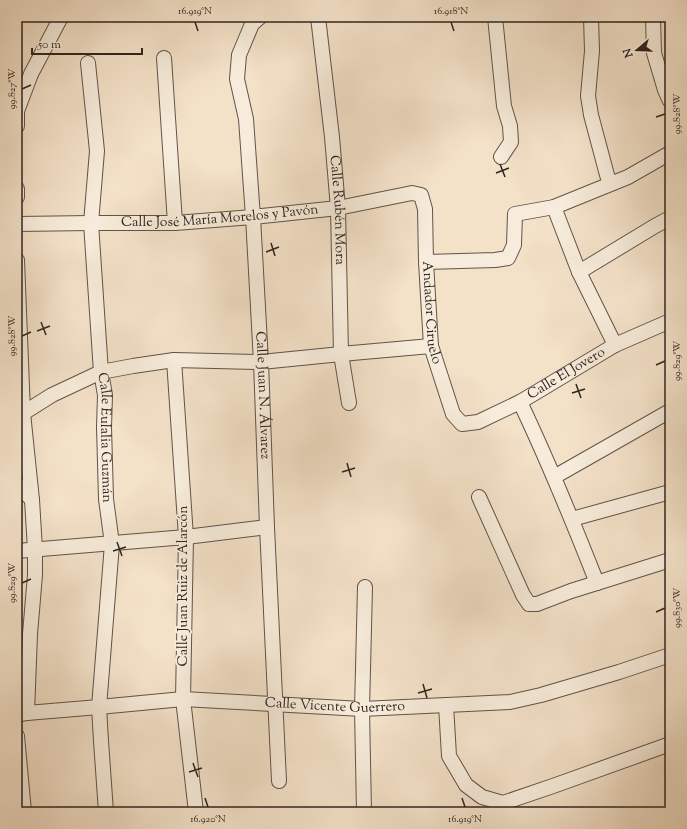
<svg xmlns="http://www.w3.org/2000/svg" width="687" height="829" viewBox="0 0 687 829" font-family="'Sorts Mill Goudy',serif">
  <rect width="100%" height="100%" fill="#f3e1c8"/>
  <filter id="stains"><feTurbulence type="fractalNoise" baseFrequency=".005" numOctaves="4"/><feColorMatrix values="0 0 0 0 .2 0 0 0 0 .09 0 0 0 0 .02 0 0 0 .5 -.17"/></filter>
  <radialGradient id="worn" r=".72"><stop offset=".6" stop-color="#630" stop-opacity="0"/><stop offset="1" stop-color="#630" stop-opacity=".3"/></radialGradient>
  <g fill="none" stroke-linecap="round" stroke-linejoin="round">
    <defs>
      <g id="minor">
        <path id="s1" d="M260,17L252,24L239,55L237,79L246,119L253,217L261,362L267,527L279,781"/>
        <path id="s2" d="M318,17L332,137L338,208L341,354L349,403"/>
        <path d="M495,17L504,106L510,126L511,142L501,157"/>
        <path d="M591,17L592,51L588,96L591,115L607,175L610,183"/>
        <path d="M653,17L654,53L665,90L670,101"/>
        <path d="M164,58L175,223"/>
        <path id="s3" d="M88,63L97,151L91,223L101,372L105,395L104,427L106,499L112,544L99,707L101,741L106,812"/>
        <path d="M17,126V111L31,74L61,17"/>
        <path d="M17,189V197"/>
        <path d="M554,207L579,272L615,345"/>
        <path id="s4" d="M17,224L91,223H175L253,217L338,208L412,193L421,195L425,209L426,262L431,346L453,414L462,424L478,422L520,402L615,345L670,321"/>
        <path d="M17,260L23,413L32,500L35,549V575L30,634L27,713"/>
        <path d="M426,262L495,260L508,258L514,245L515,214L554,207L628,177L670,153"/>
        <path d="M579,272L655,226L670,218"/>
        <path d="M174,360L186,537L183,699L196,812"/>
        <path d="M520,402C548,461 573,522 597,583"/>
        <path d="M17,417L52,395L101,372L133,366L174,360L261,362L341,354L431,346"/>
        <path d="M554,477L670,411"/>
        <path d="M17,484L32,500"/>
        <path d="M479,497L523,595L529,604H537L571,591L670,560"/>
        <path d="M572,519L670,492"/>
        <path d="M17,551L186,537L267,527"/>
        <path d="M446,705L449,756L466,785L482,797L503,803L553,786L670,744"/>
        <path id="s5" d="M17,715L27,713L99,707L183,699L362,709L510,702L541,695L619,672L670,655"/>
        <path d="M17,736L24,812"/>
        <path d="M364,812L362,709L365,587"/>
      </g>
    </defs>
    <use href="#minor" stroke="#615349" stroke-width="16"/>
    <use href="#minor" stroke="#f7ecdb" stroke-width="14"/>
  </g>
  <path fill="none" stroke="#30241f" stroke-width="1.5" d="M195,22L198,31M451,22L454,31M22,89L31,85M656,117L665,114M500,164L505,177M496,173L509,168M271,243L275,256M266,252L279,247M41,322L46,335M37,331L50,326M22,336L31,332M656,365L665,361M576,384L581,398M572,393L585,389M347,463L351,477M342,472L355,468M117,542L122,556M113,551L126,547M22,583L31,579M656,612L665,608M423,684L427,698M418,693L432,689M193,763L198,777M189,772L202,768M205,798L208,807M462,798L465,807"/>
  <g text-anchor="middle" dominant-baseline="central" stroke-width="4" stroke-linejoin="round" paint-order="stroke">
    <g font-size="14" fill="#30241f" stroke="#f7ecdb">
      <text stroke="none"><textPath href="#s2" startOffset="194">Calle Rubén Mora</textPath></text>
      <text stroke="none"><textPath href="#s4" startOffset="203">Calle José María Morelos y Pavón</textPath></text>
      <text stroke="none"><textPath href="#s4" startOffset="525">Andador Ciruelo</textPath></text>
      <text stroke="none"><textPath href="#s4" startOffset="760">Calle El Jovero</textPath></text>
      <text stroke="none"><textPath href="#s1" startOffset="386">Calle Juan N. Álvarez</textPath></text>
      <text stroke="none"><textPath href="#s3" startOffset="376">Calle Eulalia Guzmán</textPath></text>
      <text transform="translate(184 586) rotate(-90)">Calle Juan Ruiz de Alarcón</text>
      <text stroke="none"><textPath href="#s5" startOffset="319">Calle Vicente Guerrero</textPath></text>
    </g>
  </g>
  <rect width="687" height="829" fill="none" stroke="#f3e1c8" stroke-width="44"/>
  <g transform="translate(637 50) rotate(251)" stroke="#f7ecdb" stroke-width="3" paint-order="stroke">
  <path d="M0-3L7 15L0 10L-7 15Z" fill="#30241f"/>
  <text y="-6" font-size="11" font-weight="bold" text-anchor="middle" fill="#30241f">N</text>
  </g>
  <path d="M32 48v6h110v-6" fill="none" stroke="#30241f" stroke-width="2"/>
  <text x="38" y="48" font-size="12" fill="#30241f" stroke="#f7ecdb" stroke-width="3" paint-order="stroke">50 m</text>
  <rect x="22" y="22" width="643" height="785" fill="none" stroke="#30241f" stroke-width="1.5"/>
  <g font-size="10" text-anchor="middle" fill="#30241f">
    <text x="195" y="14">16.919°N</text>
    <text x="451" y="14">16.918°N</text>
    <text transform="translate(11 89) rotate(-90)" y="4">99.827°W</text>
    <text transform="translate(676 114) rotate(-90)" y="4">99.828°W</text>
    <text transform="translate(11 336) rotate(-90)" y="4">99.828°W</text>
    <text transform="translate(676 361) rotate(-90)" y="4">99.829°W</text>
    <text transform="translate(11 583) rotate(-90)" y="4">99.829°W</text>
    <text transform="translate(676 608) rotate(-90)" y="4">99.830°W</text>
    <text x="208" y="822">16.920°N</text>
    <text x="465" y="822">16.919°N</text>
  </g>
  <rect width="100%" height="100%" filter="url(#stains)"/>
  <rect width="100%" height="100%" fill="url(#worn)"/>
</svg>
